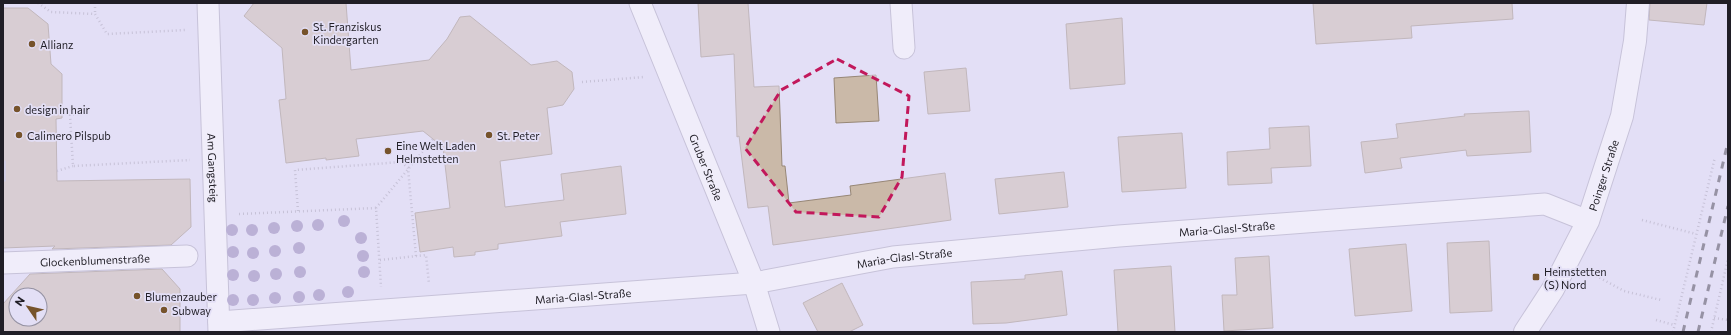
<svg xmlns="http://www.w3.org/2000/svg" width="1731" height="335" viewBox="0 0 1731 335" font-family="Commissioner,sans-serif">
  <rect width="100%" height="100%" fill="#e3dff6"/>
  <g fill="#cab9a8" stroke="#978776" fill-rule="evenodd">
    <path d="M254,3H346L351,70L429,60L447,39L460,17L470,16L531,65L557,61L572,72L574,89L563,105L547,108L552,154L500,161L505,207L564,200L561,174L621,166L626,214L560,222L562,236L498,244V249L475,252V255L454,257L453,247L420,252L415,213L450,208L443,147L423,131L356,139L359,156L326,160V158L286,163L279,100L286,99L282,48L244,16Z"/>
    <path d="M698,3H748L754,87L779,86L782,166H785L789,203L851,195L850,186L945,173L951,220L773,245L768,206L748,208L739,136L737,137L734,54L701,57Z"/>
    <path d="M1313,3H1512L1513,19L1411,26L1412,38L1316,44Z"/>
    <path d="M1650,3H1707L1704,25L1649,20Z"/>
    <path d="M3,8H28L48,24L51,64L62,74V118L56,119L57,181L190,179L191,227L171,245L52,249L55,246L3,248Z"/>
    <path d="M1122,18L1125,84L1070,89L1066,24Z"/>
    <path d="M966,68L970,111L928,114L924,72Z"/>
    <path d="M876,75L879,121L836,123L834,78Z"/>
    <path d="M1529,111L1531,152L1467,156L1466,150L1400,158L1402,168L1365,173L1361,142L1398,138L1396,124L1465,116L1464,114Z"/>
    <path d="M1309,126L1311,166L1271,168L1272,183L1228,185L1227,152L1270,149L1269,128Z"/>
    <path d="M1182,133L1186,188L1122,192L1118,137Z"/>
    <path d="M1064,172L1068,207L999,214L995,179Z"/>
    <path d="M1489,241L1492,311L1450,313L1447,243Z"/>
    <path d="M1406,244L1412,311L1355,316L1349,249Z"/>
    <path d="M1269,256L1273,328L1224,331L1222,295H1237L1235,258Z"/>
    <path d="M1171,266L1175,332H1118L1114,270Z"/>
    <path d="M162,269L180,289V332H3V304L30,274ZM16,295H40V319H16Z"/>
    <path d="M1062,271L1067,315L1006,323L973,324L971,282L1025,279V275Z"/>
    <path d="M842,283L863,325L849,332H818L803,303Z"/>
  </g>
  <g fill="none" stroke-linecap="round" stroke-linejoin="round">
    <path stroke="#bcb8cc" stroke-width="21" stroke-dasharray="21 10" stroke-linecap="butt" d="M3,171H6"/>
    <defs>
      <g id="street">
        <path id="s1" d="M208,3L219,332"/>
        <path id="s2" d="M640,3L754,283L769,332"/>
        <path d="M901,3L904,48"/>
        <path id="s3" d="M3,263L187,256"/>
        <path id="s4" d="M219,322L754,283L893,257L1119,236L1545,204L1588,221"/>
      </g>
      <g id="secondary">
        <path id="s5" d="M1525,332L1553,289L1588,221L1622,116L1635,41L1638,3"/>
      </g>
    </defs>
    <use href="#street" stroke="#a4a1b6" stroke-width="23"/>
    <use href="#secondary" stroke="#a4a1b6" stroke-width="24"/>
    <g stroke="#a3a0b2" stroke-width="2.5" stroke-dasharray="1 3" stroke-linecap="butt">
      <path d="M38,3L51,12L95,14L107,34L186,30"/>
      <path d="M95,3V14"/>
      <path d="M582,82L644,77"/>
      <path d="M78,114L70,115L73,166L190,160"/>
      <path d="M57,171L73,166"/>
      <path d="M376,208L433,139"/>
      <path d="M298,211L295,170L401,162L408,168L416,256"/>
      <path d="M239,214L376,208L381,287"/>
      <path d="M1642,220L1696,234"/>
      <path d="M380,260L426,255L429,284"/>
      <path d="M1589,272L1624,291L1661,300"/>
      <path d="M1714,318L1728,320"/>
      <path d="M1656,320L1674,325"/>
      <path d="M1673,332L1715,157"/>
      <path d="M1711,332L1728,259"/>
    </g>
    <use href="#street" stroke="#fff" stroke-width="21"/>
    <use href="#secondary" stroke="#fff" stroke-width="22"/>
    <g stroke="#393741" stroke-width="3" stroke-dasharray="7 7" stroke-linecap="butt">
      <path d="M1683,332L1728,142"/>
      <path d="M1698,332L1728,206"/>
    </g>
  </g>
  <g fill="#897ab0">
    <circle cx="344" cy="221" r="6"/>
    <circle cx="318" cy="225" r="6"/>
    <circle cx="297" cy="226" r="6"/>
    <circle cx="274" cy="228" r="6"/>
    <circle cx="232" cy="230" r="6"/>
    <circle cx="252" cy="230" r="6"/>
    <circle cx="361" cy="238" r="6"/>
    <circle cx="299" cy="248" r="6"/>
    <circle cx="275" cy="251" r="6"/>
    <circle cx="233" cy="252" r="6"/>
    <circle cx="253" cy="253" r="6"/>
    <circle cx="363" cy="256" r="6"/>
    <circle cx="300" cy="272" r="6"/>
    <circle cx="364" cy="272" r="6"/>
    <circle cx="276" cy="274" r="6"/>
    <circle cx="233" cy="275" r="6"/>
    <circle cx="254" cy="276" r="6"/>
    <circle cx="348" cy="292" r="6"/>
    <circle cx="319" cy="295" r="6"/>
    <circle cx="299" cy="297" r="6"/>
    <circle cx="275" cy="298" r="6"/>
    <circle cx="233" cy="300" r="6"/>
    <circle cx="253" cy="300" r="6"/>
  </g>
  <path d="M0 0H1731V335H0ZM837,59L909,96L902,177L879,217L796,212L745,148L781,90Z" fill="#e3dff6" fill-opacity=".55" fill-rule="evenodd"/>
  <path fill="none" stroke="#c2185b" stroke-width="3" stroke-dasharray="8 5" stroke-linejoin="round" d="M837,59L909,96L902,177L879,217L796,212L745,148L781,90Z"/>
  <g fill="#76532b" stroke="#e3dff6" stroke-width="1.5">
    <circle cx="305" cy="32" r="4"/>
    <circle cx="32" cy="44" r="4"/>
    <circle cx="17" cy="109" r="4"/>
    <circle cx="19" cy="135" r="4"/>
    <circle cx="489" cy="135" r="4"/>
    <circle cx="388" cy="151" r="4"/>
    <rect x="1532" y="273" width="8" height="8" rx="2"/>
    <circle cx="137" cy="296" r="4"/>
    <circle cx="164" cy="310" r="4"/>
  </g>
  <g text-anchor="middle" dominant-baseline="central" stroke-width="3.5" stroke-linejoin="round" paint-order="stroke">
    <g font-size="11" fill="#201e26" stroke="#e3dff6" text-anchor="start">
      <text x="313" y="26">St. Franziskus<tspan x="313" dy="13">Kindergarten</tspan></text>
      <text x="40" y="44">Allianz</text>
      <text x="25" y="109">design in hair</text>
      <text x="27" y="135">Calimero Pilspub</text>
      <text x="497" y="135">St. Peter</text>
      <text x="396" y="145">Eine Welt Laden<tspan x="396" dy="13">Helmstetten</tspan></text>
      <text x="1544" y="271">Heimstetten<tspan x="1544" dy="13">(S) Nord</tspan></text>
      <text x="145" y="296">Blumenzauber</text>
      <text x="172" y="310">Subway</text>
    </g>
    <g font-size="11" fill="#201e26" stroke="#e3dff6">
      <text stroke="none"><textPath href="#s2" startOffset="177">Gruber Straße</textPath></text>
      <text stroke="none"><textPath href="#s1" startOffset="165">Am Gangsteig</textPath></text>
      <text stroke="none"><textPath href="#s5" startOffset="176">Poinger Straße</textPath></text>
      <text stroke="none"><textPath href="#s4" startOffset="1013">Maria-Glasl-Straße</textPath></text>
      <text stroke="none"><textPath href="#s4" startOffset="689">Maria-Glasl-Straße</textPath></text>
      <text stroke="none"><textPath href="#s3" startOffset="92">Glockenblumenstraße</textPath></text>
      <text stroke="none"><textPath href="#s4" startOffset="365">Maria-Glasl-Straße</textPath></text>
    </g>
  </g>
  <rect width="1731" height="335" fill="none" stroke="#201e26" stroke-width="8"/>
  <g transform="translate(28 307) rotate(304)"><circle r="19" fill="#e3dff6" stroke="#9592a3"/>
  <path d="M0-3L7 15L0 10L-7 15Z" fill="#76532b"/>
  <text y="-6" font-size="11" font-weight="bold" text-anchor="middle" fill="#201e26">N</text>
  </g>
</svg>
